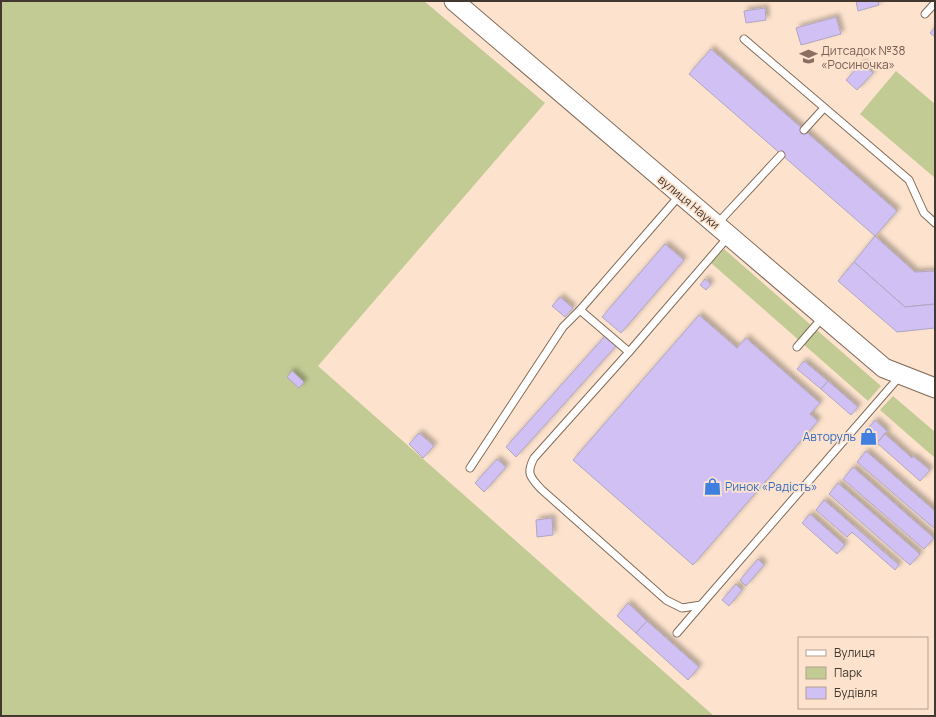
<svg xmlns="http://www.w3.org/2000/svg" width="936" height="717" viewBox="0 0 936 717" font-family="Manrope,sans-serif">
  <defs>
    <filter id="shadow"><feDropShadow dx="3.5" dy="-3.5" stdDeviation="2" flood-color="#0004"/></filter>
  </defs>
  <rect width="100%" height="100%" fill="#fde3ce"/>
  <g fill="#c2cb94">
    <path d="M1,1H424L545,103L318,366L714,716H1Z"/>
    <path d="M896,71L935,104V178L860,114Z"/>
    <path d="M724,249L881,386L868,401L711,263Z"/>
    <path d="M893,396L935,432V458L880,410Z"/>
  </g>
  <g fill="#d1c0f4" stroke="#afa6c2" filter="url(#shadow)">
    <path d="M856,1H878L879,5L858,11Z"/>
    <path d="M765,8L766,20L746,23L744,11Z"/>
    <path d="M836,17L841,34L801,45L796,28Z"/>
    <path d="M935,27V37L930,33Z"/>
    <path d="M711,49L897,211L875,236L689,74Z"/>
    <path d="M862,63L873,73L857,90L846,80Z"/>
    <path d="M875,236L915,272L935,271V304L905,307L854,262Z"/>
    <path d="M665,244L684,260L621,333L602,317Z"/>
    <path d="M854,262L905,307L935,304V328L897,332L838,281Z"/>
    <path d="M705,279L711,284L706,290L700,285Z"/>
    <path d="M560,297L573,308L565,317L552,306Z"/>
    <path d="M699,315L737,348L746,338L820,403L810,414L818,421L693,565L573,460Z"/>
    <path d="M605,336L616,346L516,457L506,447Z"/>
    <path d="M804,361L828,381L821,389L797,369Z"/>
    <path d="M292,371L304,382L299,388L287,377Z"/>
    <path d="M828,381L858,407L851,415L821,389Z"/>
    <path d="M875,420L887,431L874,446L862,436Z"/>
    <path d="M419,433L434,446L423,458L409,444Z"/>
    <path d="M885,434L912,458L913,456L930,470L920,481L877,443Z"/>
    <path d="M866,451L935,511V529L857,462Z"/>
    <path d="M497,459L506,467L484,492L475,483Z"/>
    <path d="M853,467L934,538L924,549L843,479Z"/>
    <path d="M838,483L920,554L910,565L829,494Z"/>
    <path d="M824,500L899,565L895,570L852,532L847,537L816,510Z"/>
    <path d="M810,514L845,545L837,554L802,523Z"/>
    <path d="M552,518L553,535L537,537L536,520Z"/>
    <path d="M758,559L764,565L746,586L740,580Z"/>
    <path d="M736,584L742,590L729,606L722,600Z"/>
    <path d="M628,603L647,621L636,633L617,616Z"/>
    <path d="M647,621L699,667L688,680L636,633Z"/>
  </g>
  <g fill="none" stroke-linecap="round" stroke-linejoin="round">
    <defs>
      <g id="service">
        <path d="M925,14L935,3"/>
        <path d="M744,39L909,180L924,213L935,223"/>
        <path d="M804,130L824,108"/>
        <path d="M680,195L580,310L629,352L729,236"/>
        <path d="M716,225L781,155"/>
        <path d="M797,347L823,317"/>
        <path d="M629,352L534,458C526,473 530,477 541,489L666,600L682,608L701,605L900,376"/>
        <path d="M470,468L563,327L580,310"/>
        <path d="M677,633L701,605"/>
      </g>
      <path id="tertiary" d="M454,1L884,368L935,388"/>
    </defs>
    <use href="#service" stroke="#826b58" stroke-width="9"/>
    <use href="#tertiary" stroke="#826b58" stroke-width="21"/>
    <use href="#service" stroke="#fff" stroke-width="7"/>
    <use href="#tertiary" stroke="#fff" stroke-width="19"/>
  </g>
  <defs>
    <symbol id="school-bare" viewBox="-9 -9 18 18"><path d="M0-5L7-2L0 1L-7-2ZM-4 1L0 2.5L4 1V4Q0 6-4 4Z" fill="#8d6e63" stroke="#fde3ce" stroke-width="2.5" paint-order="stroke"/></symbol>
    <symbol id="shop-bare" viewBox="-9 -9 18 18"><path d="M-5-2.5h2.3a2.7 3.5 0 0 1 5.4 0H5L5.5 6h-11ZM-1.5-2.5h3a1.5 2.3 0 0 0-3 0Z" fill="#3f7fe0" stroke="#fde3ce" stroke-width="2.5" paint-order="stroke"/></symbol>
  </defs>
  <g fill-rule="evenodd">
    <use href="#school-bare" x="796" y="44" width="25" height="25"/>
    <use href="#shop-bare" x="856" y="424" width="25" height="25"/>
    <use href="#shop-bare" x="700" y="474" width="25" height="25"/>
  </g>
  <g text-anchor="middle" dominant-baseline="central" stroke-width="3.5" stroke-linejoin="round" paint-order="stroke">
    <g font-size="12" fill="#785e54" stroke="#fde3ce" text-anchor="start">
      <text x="821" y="50">Дитсадок №38<tspan x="821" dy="14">«Росиночка»</tspan></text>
    </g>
    <g font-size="12" fill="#433830" stroke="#fde3ce">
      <text transform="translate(689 202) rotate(40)">вулиця Науки</text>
    </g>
    <g font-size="12" fill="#366cbe" stroke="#fde3ce" text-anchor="end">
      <text x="856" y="436">Авторуль</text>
      <text x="725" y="486" text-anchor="start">Ринок «Радість»</text>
    </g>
  </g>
  <rect width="936" height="717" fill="none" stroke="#433830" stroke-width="4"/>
  <rect x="798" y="637" width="130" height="72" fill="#fde3ce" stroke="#b39f8f"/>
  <rect x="806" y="650" width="20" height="6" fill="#ffffff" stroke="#b39f8f"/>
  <text x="834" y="657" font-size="12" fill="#433830">Вулиця</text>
  <rect x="806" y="667" width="20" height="12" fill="#c2cb94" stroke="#b39f8f"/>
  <text x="834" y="677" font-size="12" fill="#433830">Парк</text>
  <rect x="806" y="687" width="20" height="12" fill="#d1c0f4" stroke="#b39f8f"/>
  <text x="834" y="697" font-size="12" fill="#433830">Будівля</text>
</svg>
